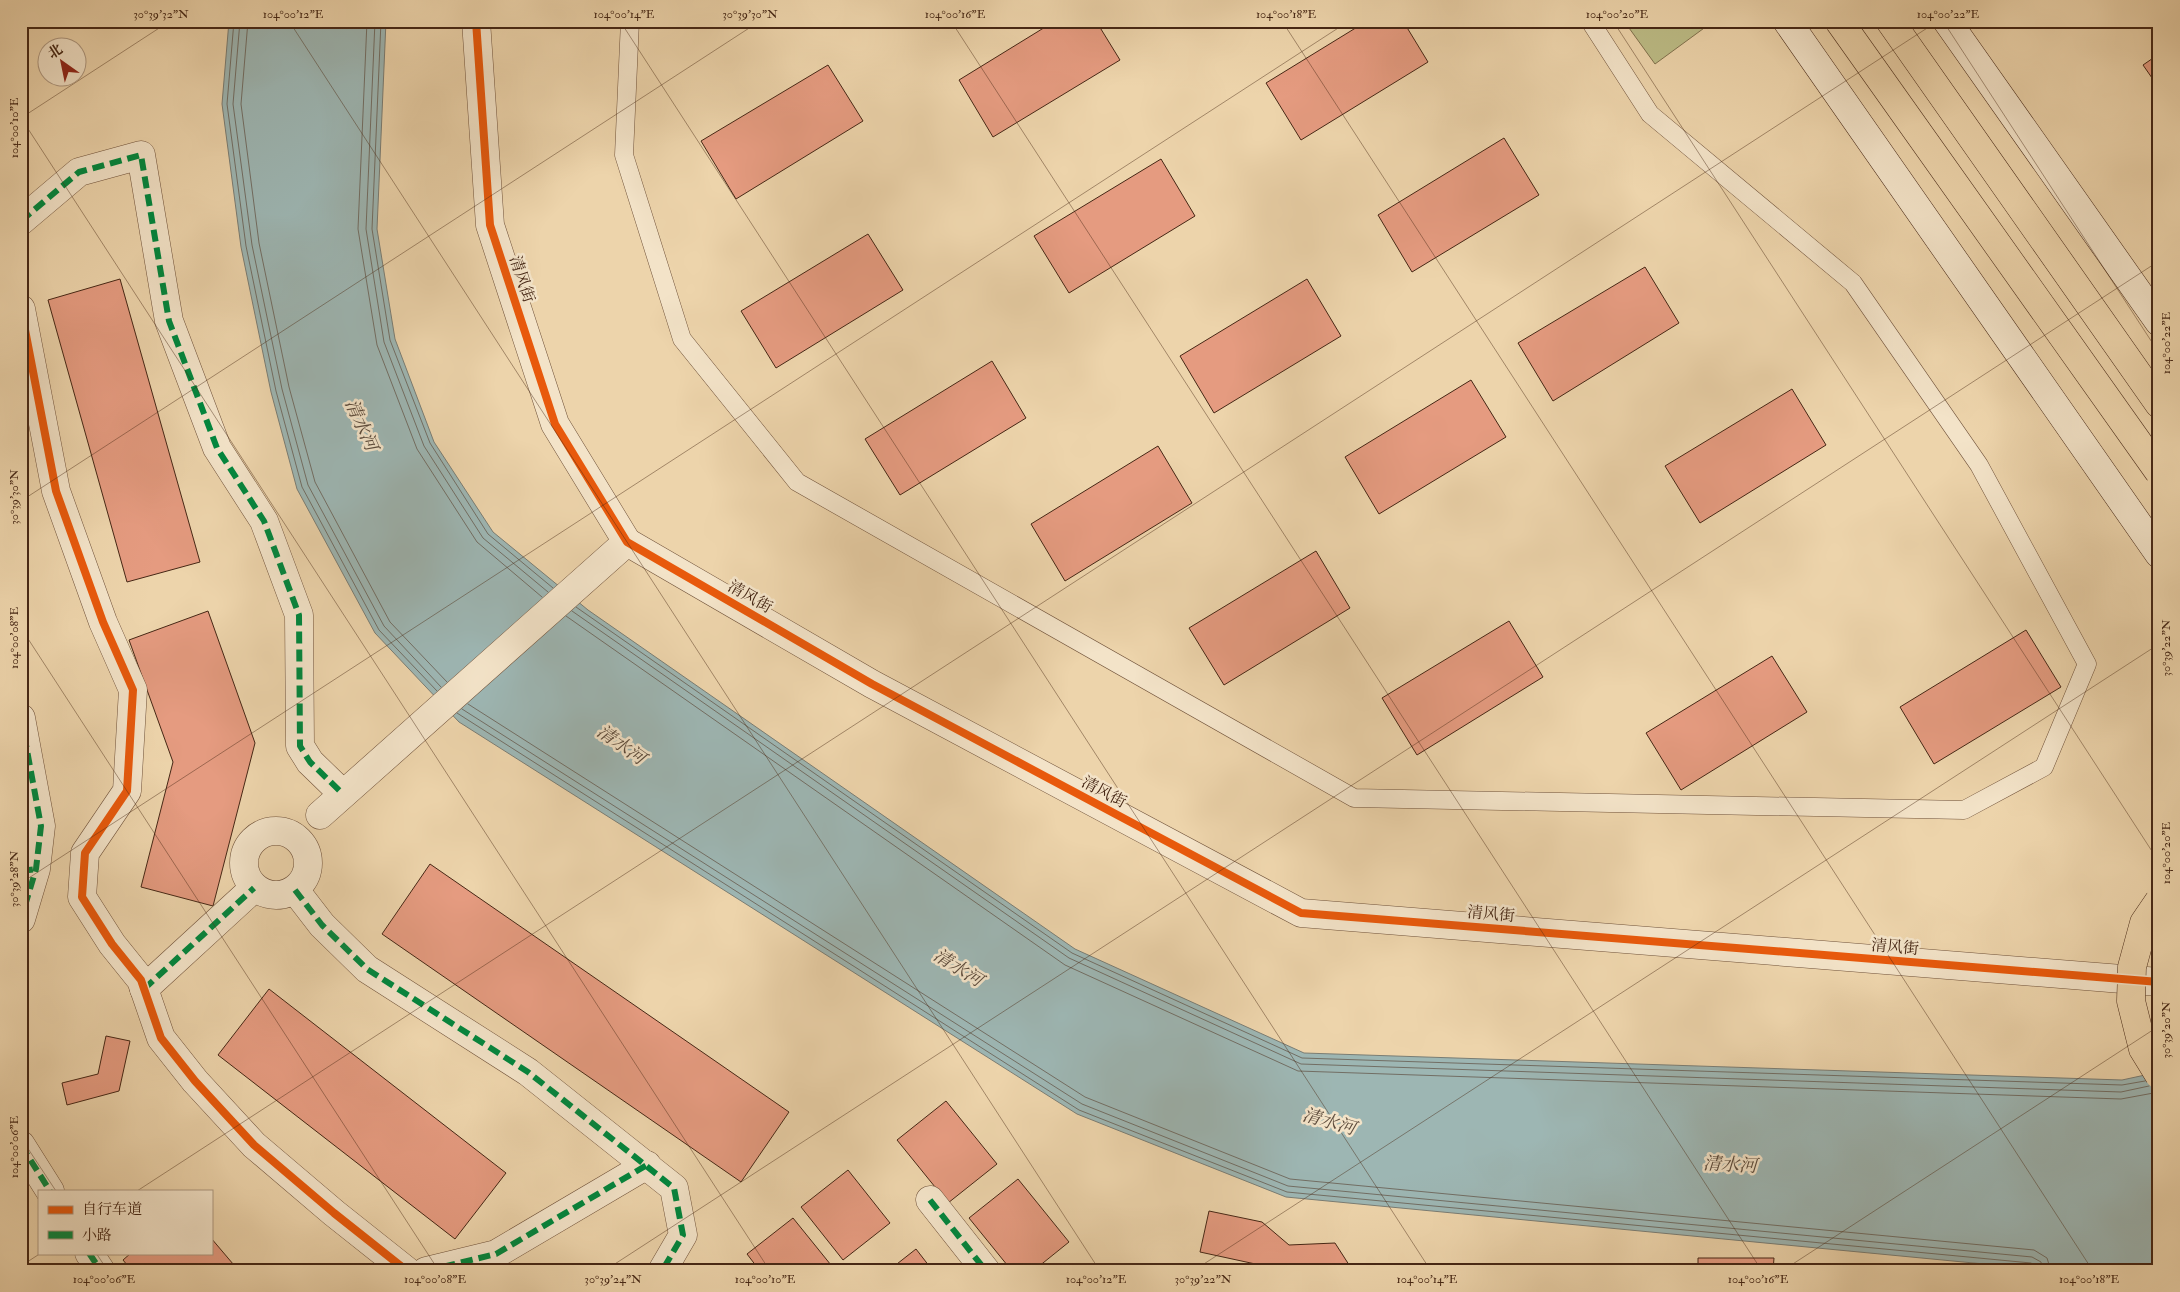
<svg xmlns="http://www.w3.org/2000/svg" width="2180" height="1292" viewBox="0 0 2180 1292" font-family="'IM FELL Double Pica','Noto Serif SC',serif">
  <rect width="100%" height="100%" fill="#edd4ab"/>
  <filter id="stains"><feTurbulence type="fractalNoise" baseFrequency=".004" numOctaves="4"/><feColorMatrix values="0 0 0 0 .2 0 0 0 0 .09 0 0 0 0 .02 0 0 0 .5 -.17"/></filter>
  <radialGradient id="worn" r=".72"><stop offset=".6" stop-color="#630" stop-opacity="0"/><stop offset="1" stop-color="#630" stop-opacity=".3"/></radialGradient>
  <path fill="#bcbc86" stroke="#81724e" d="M1624,21H1709L1711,23L1655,64Z"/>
  <path fill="#9db6b3" stroke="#7a7d74" d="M229,21H386L377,229L395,339L434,442L493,532L588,610L1075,949L1304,1053L2122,1080L2159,1072V1270L2036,1269L1286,1197L1077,1114L459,722L375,633L297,489L271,392L241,247L222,104Z"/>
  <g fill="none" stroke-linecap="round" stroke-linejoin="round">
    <g stroke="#726e64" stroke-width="1">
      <path d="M234,21L227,104L246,246L276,391L302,487L379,630L437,691"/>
      <path d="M240,21L233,104L252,245L282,389L308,485L384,626L441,687"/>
      <path d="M248,21L241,104L259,243L289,387L315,482L390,622L447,682"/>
      <path d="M367,21L358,229L377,345L417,449L477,542L542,597"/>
      <path d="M375,21L366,229L384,342L424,446L483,538L548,592"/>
      <path d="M381,21L372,229L390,340L430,443L488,534L553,588"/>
      <path d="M576,607L1072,953L1302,1058L2122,1085L2145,1081"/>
      <path d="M572,611L1069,958L1301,1064L2121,1092L2149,1086"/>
      <path d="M566,616L1065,965L1298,1071L2121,1099L2159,1092"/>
      <path d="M468,704L1085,1097L1290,1179L2034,1250L2047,1258L2051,1271"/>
      <path d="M462,709L1082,1104L1288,1186L2032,1257L2041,1262L2043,1271"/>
      <path d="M457,713L1079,1110L1287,1192L2031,1263L2036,1266L2037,1271"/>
    </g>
  </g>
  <g fill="#e59b80" stroke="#462715">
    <path d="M1055,21H1096L1120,60L993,137L959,80Z"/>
    <path d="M1367,21H1403L1428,62L1301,140L1266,83Z"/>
    <path d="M2159,54V88L2143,65Z"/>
    <path d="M828,65L863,121L736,199L701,141Z"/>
    <path d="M1504,138L1539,195L1412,272L1378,215Z"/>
    <path d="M1161,159L1195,216L1069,293L1034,236Z"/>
    <path d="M868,234L903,290L776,368L741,311Z"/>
    <path d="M1645,267L1679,323L1553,401L1518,343Z"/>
    <path d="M120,279L200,562L127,582L48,300Z"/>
    <path d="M1307,279L1341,336L1214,413L1180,356Z"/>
    <path d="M992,361L1026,418L900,495L865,439Z"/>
    <path d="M1471,380L1506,437L1379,514L1345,457Z"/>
    <path d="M1792,389L1826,445L1700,523L1665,466Z"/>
    <path d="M1158,446L1192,503L1065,581L1031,524Z"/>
    <path d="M1316,551L1350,608L1224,685L1189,628Z"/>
    <path d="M208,611L255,743L213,906L141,887L173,762L129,640Z"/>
    <path d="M1509,621L1543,677L1417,755L1382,698Z"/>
    <path d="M2026,630L2061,687L1934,764L1900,707Z"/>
    <path d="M1772,656L1807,712L1681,790L1646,733Z"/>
    <path d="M430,864L789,1112L741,1182L382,934Z"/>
    <path d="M269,989L506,1173L455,1239L218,1055Z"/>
    <path d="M106,1036L130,1041L119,1091L67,1105L62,1083L98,1074Z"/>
    <path d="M946,1101L997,1164L948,1203L897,1140Z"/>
    <path d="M848,1170L890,1223L843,1260L801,1207Z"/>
    <path d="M1018,1179L1069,1242L1033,1271H1012L969,1218Z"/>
    <path d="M1209,1211L1262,1222L1289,1245L1335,1243L1353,1271H1268L1260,1265L1200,1252Z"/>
    <path d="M793,1218L835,1270L834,1271H760L747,1254Z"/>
    <path d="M211,1238L239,1271H132L123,1260L131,1253H211Z"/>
    <path d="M916,1249L933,1271H888Z"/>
    <path d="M1698,1258H1774L1773,1271H1698Z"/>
  </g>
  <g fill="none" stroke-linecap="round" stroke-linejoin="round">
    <defs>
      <path id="service" d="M630,21L624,155L682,339L797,482L1354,798L1964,810L2044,767L2087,664L1979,465L1853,283L1650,114L1590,21"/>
      <g id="minor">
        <path d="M476,21L490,225L555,424L627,542L872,684L1301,913L2159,982"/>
        <path d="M21,221L79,172L141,155L169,321L217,448L264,521L299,615L300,746L310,762L343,794"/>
        <path d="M21,309L56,491L103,622L133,690L127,791L85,853L82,897L112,944L141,980L161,1038L195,1081L254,1145L334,1213L407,1271"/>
        <path d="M21,718L41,826L36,869L21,919"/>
        <path d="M320,815L627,542"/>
        <circle cx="276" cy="863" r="32"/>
        <path d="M295,890L322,925L367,969L528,1072L674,1188L683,1235L662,1271"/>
        <path d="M144,989L254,888"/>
        <path d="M21,1145L50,1191"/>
        <path d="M930,1200L986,1271"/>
        <path d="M89,1253L101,1271"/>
        <path d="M426,1271L496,1254L647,1165"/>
      </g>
      <g id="secondary">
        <path d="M1787,21L2159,554"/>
        <path d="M1947,21L2159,322"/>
      </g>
      <path id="primary" d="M1890,21L2159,404"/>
    </defs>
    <use href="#service" stroke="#70523a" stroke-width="19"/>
    <use href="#minor" stroke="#70523a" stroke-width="29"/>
    <use href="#secondary" stroke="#462715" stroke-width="29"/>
    <use href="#primary" stroke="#462715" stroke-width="29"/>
    <use href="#service" stroke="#f3e3c8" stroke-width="18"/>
    <use href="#minor" stroke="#f3e3c8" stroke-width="28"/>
    <use href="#secondary" stroke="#f3e3c8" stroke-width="28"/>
    <use href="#primary" stroke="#edd4ab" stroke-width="28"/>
    <defs>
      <g id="primary-bridge">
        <path d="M1839,21L2159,472"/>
        <path d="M2159,901L2144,923L2132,967L2131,1001L2143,1049L2159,1075"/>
      </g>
    </defs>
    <use href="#primary-bridge" stroke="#462715" stroke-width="29" stroke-linecap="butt"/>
    <use href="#primary-bridge" stroke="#edd4ab" stroke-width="28"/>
    <g stroke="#00873e" stroke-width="6" stroke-dasharray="12 6" stroke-linecap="butt">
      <path d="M21,221L79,172L141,155L169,321L217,448L264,521L299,615L300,746L310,762L343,794"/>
      <path d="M21,718L41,826L36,869L21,919"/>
      <path d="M21,871L36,869"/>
      <path d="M295,890L322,925L367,969L528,1072L674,1188L683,1235L662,1271"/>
      <path d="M144,989L254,888"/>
      <path d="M21,1145L50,1191"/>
      <path d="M930,1200L986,1271"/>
      <path d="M89,1253L101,1271"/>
      <path d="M426,1271L496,1254L647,1165"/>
    </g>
    <defs>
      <g id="cycleway">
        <path d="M476,21L490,225L555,424L627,542L872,684L1301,913L2159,982"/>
        <path d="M21,309L56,491L103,622L133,690L127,791L85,853L82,897L112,944L141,980L161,1038L195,1081L254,1145L334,1213L407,1271"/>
      </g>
    </defs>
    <use href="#cycleway" stroke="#f3e3c8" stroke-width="11"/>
    <use href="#cycleway" stroke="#e8590c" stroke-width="8"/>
  </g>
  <path fill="none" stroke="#462715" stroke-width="1" stroke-opacity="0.45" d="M289,21L1100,1271M620,21L1431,1271M951,21L1762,1271M1282,21L2093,1271M1613,21L2159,862M1943,21L2159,353M21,118L770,1271M21,118L170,21M21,501L760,21M21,628L439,1271M21,883L1349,21M21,1138L56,1191M137,1191L1938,21M96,1253L108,1271M21,1266L41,1253M604,1271L2159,261M1193,1271L2159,644M1782,1271L2159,1026"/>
  <g text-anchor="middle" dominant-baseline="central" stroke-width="5" stroke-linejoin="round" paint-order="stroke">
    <g font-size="16" fill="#462715" stroke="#f3e3c8">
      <text transform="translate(522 279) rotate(72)">清风街</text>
      <text transform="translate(750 597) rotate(30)">清风街</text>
      <text transform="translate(1104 792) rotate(28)">清风街</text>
      <text transform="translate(1491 914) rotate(5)">清风街</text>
      <text transform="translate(1895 947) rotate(5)">清风街</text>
    </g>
    <g font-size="18" font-style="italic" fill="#5c4b3c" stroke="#f3e3c8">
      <text transform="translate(361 425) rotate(66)">清水河</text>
      <text transform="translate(621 745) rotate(35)">清水河</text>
      <text transform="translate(958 968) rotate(32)">清水河</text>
      <text transform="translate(1329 1122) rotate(16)">清水河</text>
      <text transform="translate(1730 1165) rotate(3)">清水河</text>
    </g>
  </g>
  <rect width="2180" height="1292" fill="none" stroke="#edd4ab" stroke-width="55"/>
  <rect x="38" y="1190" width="175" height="65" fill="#f3e3c8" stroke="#ae9880"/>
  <rect x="48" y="1206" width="25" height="8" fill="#e8590c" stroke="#ae9880"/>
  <text x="82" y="1214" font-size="15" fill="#462715">自行车道</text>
  <rect x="48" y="1231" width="25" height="8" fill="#00873e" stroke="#ae9880"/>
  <text x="82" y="1240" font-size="15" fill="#462715">小路</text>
  <g transform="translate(62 62) rotate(327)"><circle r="24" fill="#f3e3c8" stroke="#ae9880"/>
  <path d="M0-4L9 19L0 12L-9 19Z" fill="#8f2418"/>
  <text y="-8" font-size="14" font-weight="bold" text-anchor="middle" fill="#462715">北</text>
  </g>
  <rect x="28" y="28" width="2124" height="1236" fill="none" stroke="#462715" stroke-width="2"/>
  <g font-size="12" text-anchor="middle" fill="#462715">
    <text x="161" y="18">30°39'32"N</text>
    <text x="293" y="18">104°00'12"E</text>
    <text x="624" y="18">104°00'14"E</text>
    <text x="750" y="18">30°39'30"N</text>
    <text x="955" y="18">104°00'16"E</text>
    <text x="1286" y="18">104°00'18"E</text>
    <text x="1617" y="18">104°00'20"E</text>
    <text x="1948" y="18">104°00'22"E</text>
    <text transform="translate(14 128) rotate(-90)" y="4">104°00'10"E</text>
    <text transform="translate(2166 343) rotate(-90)" y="4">104°00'22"E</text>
    <text transform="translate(14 497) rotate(-90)" y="4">30°39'30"N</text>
    <text transform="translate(14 638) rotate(-90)" y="4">104°00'08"E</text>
    <text transform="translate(2166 648) rotate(-90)" y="4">30°39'22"N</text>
    <text transform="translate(2166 853) rotate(-90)" y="4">104°00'20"E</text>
    <text transform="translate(14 879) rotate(-90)" y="4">30°39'28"N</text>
    <text transform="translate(2166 1030) rotate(-90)" y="4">30°39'20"N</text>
    <text transform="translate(14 1147) rotate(-90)" y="4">104°00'06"E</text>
    <text x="104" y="1283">104°00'06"E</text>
    <text x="435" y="1283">104°00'08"E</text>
    <text x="613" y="1283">30°39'24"N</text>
    <text x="765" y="1283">104°00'10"E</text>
    <text x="1096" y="1283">104°00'12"E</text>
    <text x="1203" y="1283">30°39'22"N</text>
    <text x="1427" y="1283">104°00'14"E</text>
    <text x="1758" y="1283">104°00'16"E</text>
    <text x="2089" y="1283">104°00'18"E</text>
  </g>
  <rect width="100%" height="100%" filter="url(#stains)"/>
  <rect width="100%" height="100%" fill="url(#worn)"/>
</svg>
